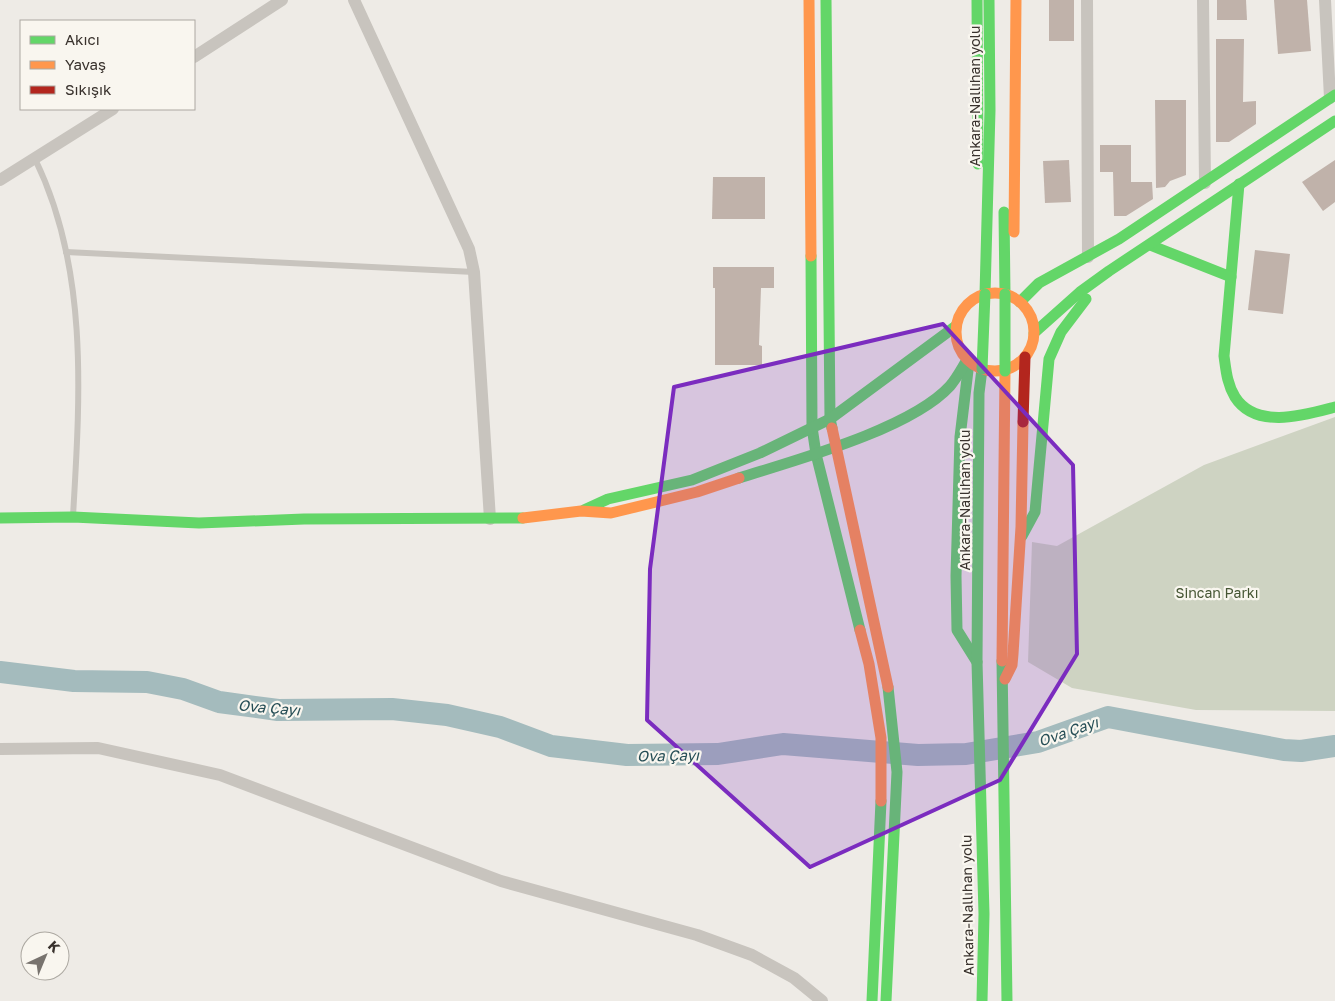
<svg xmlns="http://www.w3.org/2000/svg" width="1335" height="1001" viewBox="0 0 1335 1001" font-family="'Golos Text',sans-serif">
  <rect width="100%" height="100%" fill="#eeebe6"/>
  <path fill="#ced3c2" d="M1335,417V711L1196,710L1072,688L1028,662L1032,542L1057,546L1204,465Z"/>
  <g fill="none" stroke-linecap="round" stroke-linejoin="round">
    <path stroke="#a4bbbd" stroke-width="22" d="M0,672L74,681L147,682L183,689L219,702L278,710L392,709L447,715L500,727L551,746L627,755L718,754L783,744L918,755L966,754L1038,742L1108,717L1284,750L1301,751L1335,746"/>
  </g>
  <g fill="#c0b2aa">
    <rect x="1049" y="0" width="25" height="41"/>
    <path d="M1217,0H1246L1247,20H1217Z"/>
    <path d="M1274,0H1307L1311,51L1278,54Z"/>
    <path d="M1216,39H1244L1243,102L1256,101V124L1229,142H1216Z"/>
    <path d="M1155,100H1186V175L1170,181L1165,187L1156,188Z"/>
    <path d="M1100,145H1131V182H1152L1153,199L1126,216H1114L1113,172H1100Z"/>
    <path d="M1069,160L1071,202L1045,203L1043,161Z"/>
    <path d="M1335,160V202L1323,211L1302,182Z"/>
    <path d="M713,177H765V219H712Z"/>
    <path d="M1255,250L1290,254L1283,314L1248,310Z"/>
    <path d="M713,267H774V288H761L759,345L762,346V365H715V288H713Z"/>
  </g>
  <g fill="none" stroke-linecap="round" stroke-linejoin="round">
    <g stroke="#c8c4be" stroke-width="6">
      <path d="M35,159C89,269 80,397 73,516"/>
      <path d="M66,252L474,272"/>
    </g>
    <g stroke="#c8c4be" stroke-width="12">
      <path d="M354,0L469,249L474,272L490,519"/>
      <path d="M1087,0L1088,257"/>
      <path d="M1203,0L1205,183"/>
      <path d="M1325,0L1330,98"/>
      <path d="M194,57L282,0"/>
      <path d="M0,180L113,109"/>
      <path d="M0,749L98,748L220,775L501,881L697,935L752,955L794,978L822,1001"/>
    </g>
    <g stroke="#63d668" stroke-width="11">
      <path d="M826,0L830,419L832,428"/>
      <path d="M977,0L978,164"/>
      <path d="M1239,184L1224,356C1226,370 1227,384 1235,397C1256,430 1305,415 1335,407"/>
      <path d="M1004,212L1005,294"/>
      <path d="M1150,245L1231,277"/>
      <path d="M811,256L812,427L816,454L860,630"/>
      <path d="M985,294L990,110L989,0"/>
      <path d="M1020,302L1039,283L1119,239L1335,95"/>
      <path d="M1034,333L1080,292L1109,271L1335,121"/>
      <path d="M969,362L960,437L956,576L957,630L977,662"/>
      <path d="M982,369L979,393L977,662L984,914L982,1001"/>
      <path d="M739,478C796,460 911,429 950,386C957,378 962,368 967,360"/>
      <path d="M584,510L608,499L692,480L760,453L830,419L956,326"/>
      <path d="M0,518L73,517L199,523L304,519L523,518"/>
      <path d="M1022,536L1035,512L1049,359L1061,332L1086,299"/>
      <path d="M1002,661L1007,1001"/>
      <path d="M872,1001L881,801"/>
      <path d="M886,1001L897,772L888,687"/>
    </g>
    <g stroke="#ff974d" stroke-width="11">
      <path d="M809,0L811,256"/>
      <path d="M1014,232L1016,0"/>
      <circle cx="995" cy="332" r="39"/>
      <path d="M832,428L888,687"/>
      <path d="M523,518L581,511L611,513L697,492L739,478"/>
      <path d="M860,630L869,664L881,738V801"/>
      <path d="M1002,661L1005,371"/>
      <path d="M1005,679L1012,665L1013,654L1021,527L1023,422"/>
    </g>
    <path stroke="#b3261e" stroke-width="11" d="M1023,422L1025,357"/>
    <g stroke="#63d668" stroke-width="11">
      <path d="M1005,294V371"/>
      <path d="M982,369L985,294"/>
    </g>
  </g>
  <path fill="#7b2cbf" fill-opacity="0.2" stroke="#7b2cbf" stroke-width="4" stroke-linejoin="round" d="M943,324L1073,465L1077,654L1000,780L810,867L647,720L650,569L674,387Z"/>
  <g text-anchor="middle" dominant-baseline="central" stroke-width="4.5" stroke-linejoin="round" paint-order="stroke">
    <g font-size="14" fill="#39322d" stroke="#f9f6ef">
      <text transform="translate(974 96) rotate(-90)">Ankara-Nallıhan yolu</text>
      <text transform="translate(964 500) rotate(-90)">Ankara-Nallıhan yolu</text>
      <text transform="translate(967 905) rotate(-91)">Ankara-Nallıhan yolu</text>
    </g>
    <g font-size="14" fill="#455533" stroke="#f9f6ef">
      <text x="1217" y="592">Sincan Parkı</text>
    </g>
    <g font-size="15" font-style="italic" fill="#264e56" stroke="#f9f6ef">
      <text transform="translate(269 707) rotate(5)">Ova Çayı</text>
      <text transform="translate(1068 731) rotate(-19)">Ova Çayı</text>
      <text transform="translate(668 755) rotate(-1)">Ova Çayı</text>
    </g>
  </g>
  <rect x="20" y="20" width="175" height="90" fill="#f9f6ef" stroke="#aca8a1"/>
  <rect x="30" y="36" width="25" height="8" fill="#63d668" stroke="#aca8a1"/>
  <text x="65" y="45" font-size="15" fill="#39322d">Akıcı</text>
  <rect x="30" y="61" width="25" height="8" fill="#ff974d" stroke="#aca8a1"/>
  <text x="65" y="70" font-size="15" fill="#39322d">Yavaş</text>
  <rect x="30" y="86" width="25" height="8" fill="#b3261e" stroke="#aca8a1"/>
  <text x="65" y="95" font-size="15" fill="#39322d">Sıkışık</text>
  <g transform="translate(45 956) rotate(44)"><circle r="24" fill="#f9f6ef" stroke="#aca8a1"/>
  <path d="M0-4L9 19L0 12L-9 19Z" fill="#78736e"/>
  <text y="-8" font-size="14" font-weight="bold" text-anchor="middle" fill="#39322d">K</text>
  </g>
</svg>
